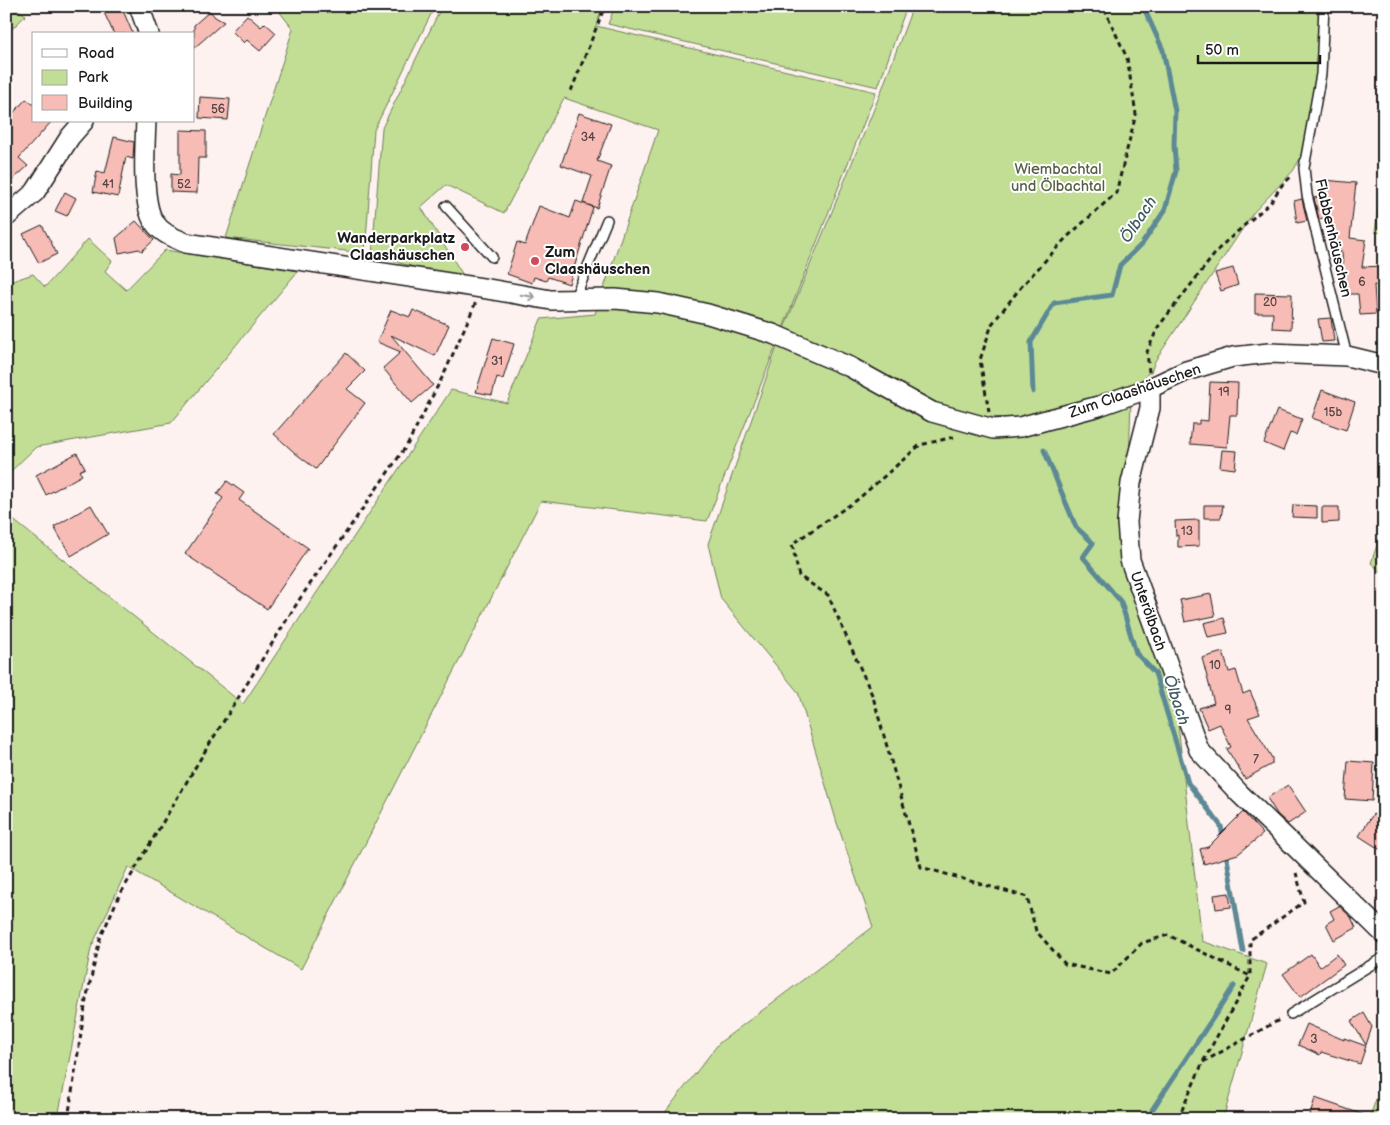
<svg xmlns="http://www.w3.org/2000/svg" width="1390" height="1125" viewBox="0 0 1390 1125" font-family="'Balsamiq Sans',sans-serif">
  <rect width="100%" height="100%" fill="#fef2f0"/>
  <filter id="ink" filterUnits="userSpaceOnUse"><feTurbulence type="fractalNoise" baseFrequency=".02" numOctaves="2"/><feDisplacementMap in="SourceGraphic" scale="10" xChannelSelector="R" yChannelSelector="G"/><feConvolveMatrix kernelMatrix="1 2 1 2 8 2 1 2 1" color-interpolation-filters="sRGB"/></filter>
  <g filter="url(#ink)">
    <g fill="#c2de95" stroke="#6f7d58">
      <path d="M6,6H11L26,15L6,35Z"/>
      <path d="M275,6H435L374,130L365,253L226,238L293,29Z"/>
      <path d="M442,6H603L596,26L876,92L707,521L541,501L301,969L128,867L91,948L59,1112L73,1119H6V514L243,704L451,390L507,403L541,319L595,314L658,130L564,98L504,213L446,185L421,207L466,280L372,256L382,128Z"/>
      <path d="M615,6H907L878,87L608,24Z"/>
      <path d="M913,6H1324L1323,67L1303,153L1293,171L1253,213L1155,361L1151,372L1147,374L1131,398L1126,564L1176,706L1202,941L1267,964L1223,1119H660L719,1043L873,927L837,823L798,692L721,599L708,544L778,344L851,377L928,421L1018,431L1019,418L981,417L932,405L783,331L881,92Z"/>
      <path d="M1384,164V233L1375,232Z"/>
      <path d="M88,239L112,261L105,271L126,290L165,250L298,271L171,423L36,447L6,476V283L33,274L45,287Z"/>
      <path d="M1384,524V575L1371,563Z"/>
      <path d="M1384,1077V1119H1369Z"/>
    </g>
    <g fill="none" stroke-linecap="round" stroke-linejoin="round">
      <g stroke="#5b8995" stroke-width="5">
        <path d="M1033,392L1031,342L1054,303L1112,295L1120,265L1142,244L1165,210L1176,171L1174,145L1175,111L1163,50L1143,6"/>
        <path d="M1044,450L1076,527L1093,543L1083,557L1121,602L1136,653L1155,673L1188,783L1221,826L1223,839"/>
        <path d="M1226,853L1243,951"/>
        <path d="M1153,1119L1152,1110L1234,986"/>
      </g>
    </g>
    <g fill="#f8bcb6" stroke="#1c1c1c">
      <path d="M101,6H121L133,34H114Z"/>
      <path d="M210,11L215,17L224,22L194,48V25Z"/>
      <path d="M247,15L261,27L265,23L276,33L260,51L247,40L244,43L232,31Z"/>
      <path d="M200,97L230,99L228,120L199,118Z"/>
      <path d="M26,99L34,105V121H52L19,158L28,166L6,186V121Z"/>
      <path d="M579,113L611,124L597,161L611,166L597,208L583,203L592,176L561,165Z"/>
      <path d="M180,130L206,131V158H198L197,193L171,192V174L180,175Z"/>
      <path d="M114,137L134,142L133,159L126,157L118,197L93,192L97,171L105,173Z"/>
      <path d="M1324,180L1356,183L1350,238L1366,240L1362,267L1384,266V287L1374,285L1376,314L1360,315L1358,294H1344L1342,252H1335L1337,238L1329,237L1331,217L1319,219L1314,198L1322,196Z"/>
      <path d="M65,192L76,198L67,216L55,211Z"/>
      <path d="M1302,199L1307,221L1297,223L1294,201Z"/>
      <path d="M576,201L593,207L569,284L548,277L546,281L534,277L532,283L507,274L517,242L525,245L539,206L570,218Z"/>
      <path d="M136,221L154,240L142,251L139,249L119,253L116,238Z"/>
      <path d="M42,225L57,254L39,263L23,234Z"/>
      <path d="M1233,268L1238,285L1221,291L1215,273Z"/>
      <path d="M1255,293L1292,294L1291,329L1272,328L1273,313H1255Z"/>
      <path d="M391,310L410,317L413,310L449,325L435,356L391,335L433,385L412,403L383,368L401,352L377,342Z"/>
      <path d="M1331,318L1334,341L1322,342L1318,319Z"/>
      <path d="M493,338L514,344L503,379L497,377L492,395L476,392Z"/>
      <path d="M346,353L365,371L347,389L365,403L316,469L295,453L274,434Z"/>
      <path d="M1210,382L1238,383L1237,415H1230L1227,447L1190,444L1192,424H1199V420L1208,421Z"/>
      <path d="M1322,390L1355,402L1346,430L1312,418Z"/>
      <path d="M1277,410L1302,419L1296,435L1290,433L1283,451L1264,443Z"/>
      <path d="M1222,450L1237,451L1235,469L1220,467Z"/>
      <path d="M77,453L85,468L79,471L82,475L46,495L36,475Z"/>
      <path d="M227,481L244,493L239,500L308,548L267,609L185,554L223,498L217,494Z"/>
      <path d="M91,505L108,534L71,556L54,527Z"/>
      <path d="M1204,505H1223L1221,518H1204Z"/>
      <path d="M1293,505L1317,506V518L1292,517Z"/>
      <path d="M1322,507H1339V522L1322,523Z"/>
      <path d="M1199,520V546L1178,547V535L1176,536L1175,521Z"/>
      <path d="M1211,594L1215,616L1185,622L1180,600Z"/>
      <path d="M1224,618L1228,633L1208,637L1204,623Z"/>
      <path d="M1223,652L1229,672L1236,670L1243,694L1250,691L1260,714L1248,718L1272,758V764L1245,779L1227,749L1231,747L1220,724L1208,729L1199,708L1214,703L1202,658Z"/>
      <path d="M1348,761L1374,763L1372,801L1345,799Z"/>
      <path d="M1288,785L1306,812L1288,824L1277,814L1267,798Z"/>
      <path d="M1243,812L1263,834L1238,854L1204,864L1200,849L1208,847Z"/>
      <path d="M1373,814L1384,821V852L1359,836Z"/>
      <path d="M1229,893L1231,907L1216,909L1214,895Z"/>
      <path d="M1339,906L1351,917L1356,928L1334,940L1326,924L1334,919L1330,911Z"/>
      <path d="M1311,954L1320,967L1337,954L1344,965L1300,997L1283,974Z"/>
      <path d="M1364,1013L1372,1027L1366,1045L1351,1021Z"/>
      <path d="M1307,1024L1344,1040V1038L1366,1046L1360,1064L1321,1052L1320,1055L1298,1045Z"/>
      <path d="M1315,1098L1370,1117L1369,1119H1309Z"/>
    </g>
    <g fill="none" stroke-linecap="round" stroke-linejoin="round">
      <defs>
        <g id="lane">
          <path d="M1324,6L1321,74L1304,168L1307,195L1347,356"/>
          <path d="M446,206L492,257"/>
          <path d="M574,300L607,220"/>
          <path d="M1291,1014L1384,957"/>
        </g>
        <g id="street">
          <path d="M139,6L149,34"/>
          <path d="M146,121C145,146 141,202 154,222C162,234 174,238 186,243L482,288L551,300L615,299L658,303L708,314L773,334L850,367L932,412L993,429L1020,427L1099,406L1150,388L1186,371L1233,357L1269,353L1347,356L1384,365"/>
          <path d="M6,217L35,192L70,137L84,121"/>
          <path d="M1150,388V408L1131,483L1127,522L1130,560L1199,750L1240,794L1285,837L1384,934"/>
        </g>
      </defs>
      <use href="#lane" stroke="#1c1c1c" stroke-width="12"/>
      <use href="#street" stroke="#1c1c1c" stroke-width="22"/>
      <g stroke="#1c1c1c" stroke-width="3" stroke-dasharray="5 4" stroke-linecap="butt">
        <path d="M571,91L605,6"/>
        <path d="M1149,372L1147,352L1158,327L1221,246L1270,203L1282,185L1293,175"/>
        <path d="M989,412L980,360L992,324L1021,287L1066,238L1116,193L1136,114L1127,58L1103,6"/>
        <path d="M954,437L920,445L857,500L792,544L799,576L828,595L873,697L921,867L1027,897L1036,931L1065,964L1111,974L1142,943L1168,935L1250,976"/>
        <path d="M1203,1062L1281,1019"/>
        <path d="M68,1119L86,1000L100,939L118,898L202,756L301,597L407,445L445,372L476,302"/>
        <path d="M1178,1119L1203,1062L1250,976V940L1304,902L1296,873"/>
      </g>
      <use href="#lane" stroke="#fff" stroke-width="9"/>
      <use href="#street" stroke="#fff" stroke-width="19"/>
    </g>
    <defs><path id="oneway-shaft" d="M-6 0H5M1.5-3L5.5 0L1.5 3" fill="none" stroke-width="1.6" stroke-linecap="round" stroke-linejoin="round" transform="scale(1.25)"/></defs>
    <use stroke="#999" href="#oneway-shaft" transform="translate(528 296) rotate(10)"/>
  </g>
  <g fill="#d1495b" stroke="#fff" stroke-width="2">
    <circle cx="465" cy="247" r="5"/>
    <circle cx="535" cy="261" r="5"/>
  </g>
  <g text-anchor="middle" dominant-baseline="central" stroke-width="4" stroke-linejoin="round" paint-order="stroke">
    <g font-size="12" fill="#534442">
      <text x="218" y="109">56</text>
      <text x="588" y="137">34</text>
      <text x="108" y="184">41</text>
      <text x="184" y="184">52</text>
      <text x="1362" y="282">6</text>
      <text x="1270" y="302">20</text>
      <text x="497" y="361">31</text>
      <text x="1224" y="392">19</text>
      <text x="1333" y="412">15b</text>
      <text x="1187" y="531">13</text>
      <text x="1215" y="665">10</text>
      <text x="1228" y="710">9</text>
      <text x="1256" y="759">7</text>
      <text x="1314" y="1039">3</text>
    </g>
    <g font-size="15" fill="#566046" stroke="#fff">
      <text x="1058" y="169">Wiembachtal<tspan x="1058" dy="17">und Ölbachtal</tspan></text>
    </g>
    <g font-size="15" font-weight="bold" fill="#1c1c1c" stroke="#fff" text-anchor="end">
      <text x="455" y="238">Wanderparkplatz<tspan x="455" dy="17">Claashäuschen</tspan></text>
      <text x="545" y="252" text-anchor="start">Zum<tspan x="545" dy="17">Claashäuschen</tspan></text>
    </g>
    <g font-size="15" fill="#1c1c1c" stroke="#fff">
      <text transform="translate(1333 238) rotate(77)">Flabbenhäuschen</text>
      <text transform="translate(1135 391) rotate(-19)">Zum Claashäuschen</text>
      <text transform="translate(1148 611) rotate(71)">Unterölbach</text>
    </g>
    <g font-size="16" font-style="italic" fill="#415b62" stroke="#fff">
      <text transform="translate(1139 220) rotate(-56)">Ölbach</text>
      <text transform="translate(1176 700) rotate(72)">Ölbach</text>
    </g>
  </g>
  <rect width="1390" height="1125" fill="none" stroke="#fff" stroke-width="25"/>
  <rect x="12" y="12" width="1365" height="1100" fill="none" stroke="#1c1c1c" stroke-width="2" filter="url(#ink)"/>
  <rect x="32" y="32" width="162" height="90" fill="#ffffff" stroke="#a4a4a4"/>
  <rect x="42" y="49" width="25" height="8" fill="#ffffff" stroke="#a4a4a4"/>
  <text x="78" y="58" font-size="15" fill="#1c1c1c">Road</text>
  <rect x="42" y="70" width="25" height="15" fill="#c2de95" stroke="#a4a4a4"/>
  <text x="78" y="82" font-size="15" fill="#1c1c1c">Park</text>
  <rect x="42" y="95" width="25" height="15" fill="#f8bcb6" stroke="#a4a4a4"/>
  <text x="78" y="108" font-size="15" fill="#1c1c1c">Building</text>
  <path d="M1198 55v8h122v-8" fill="none" stroke="#1c1c1c" stroke-width="2.5"/>
  <text x="1205" y="55" font-size="15" fill="#1c1c1c" stroke="#ffffff" stroke-width="4" paint-order="stroke">50 m</text>
</svg>
